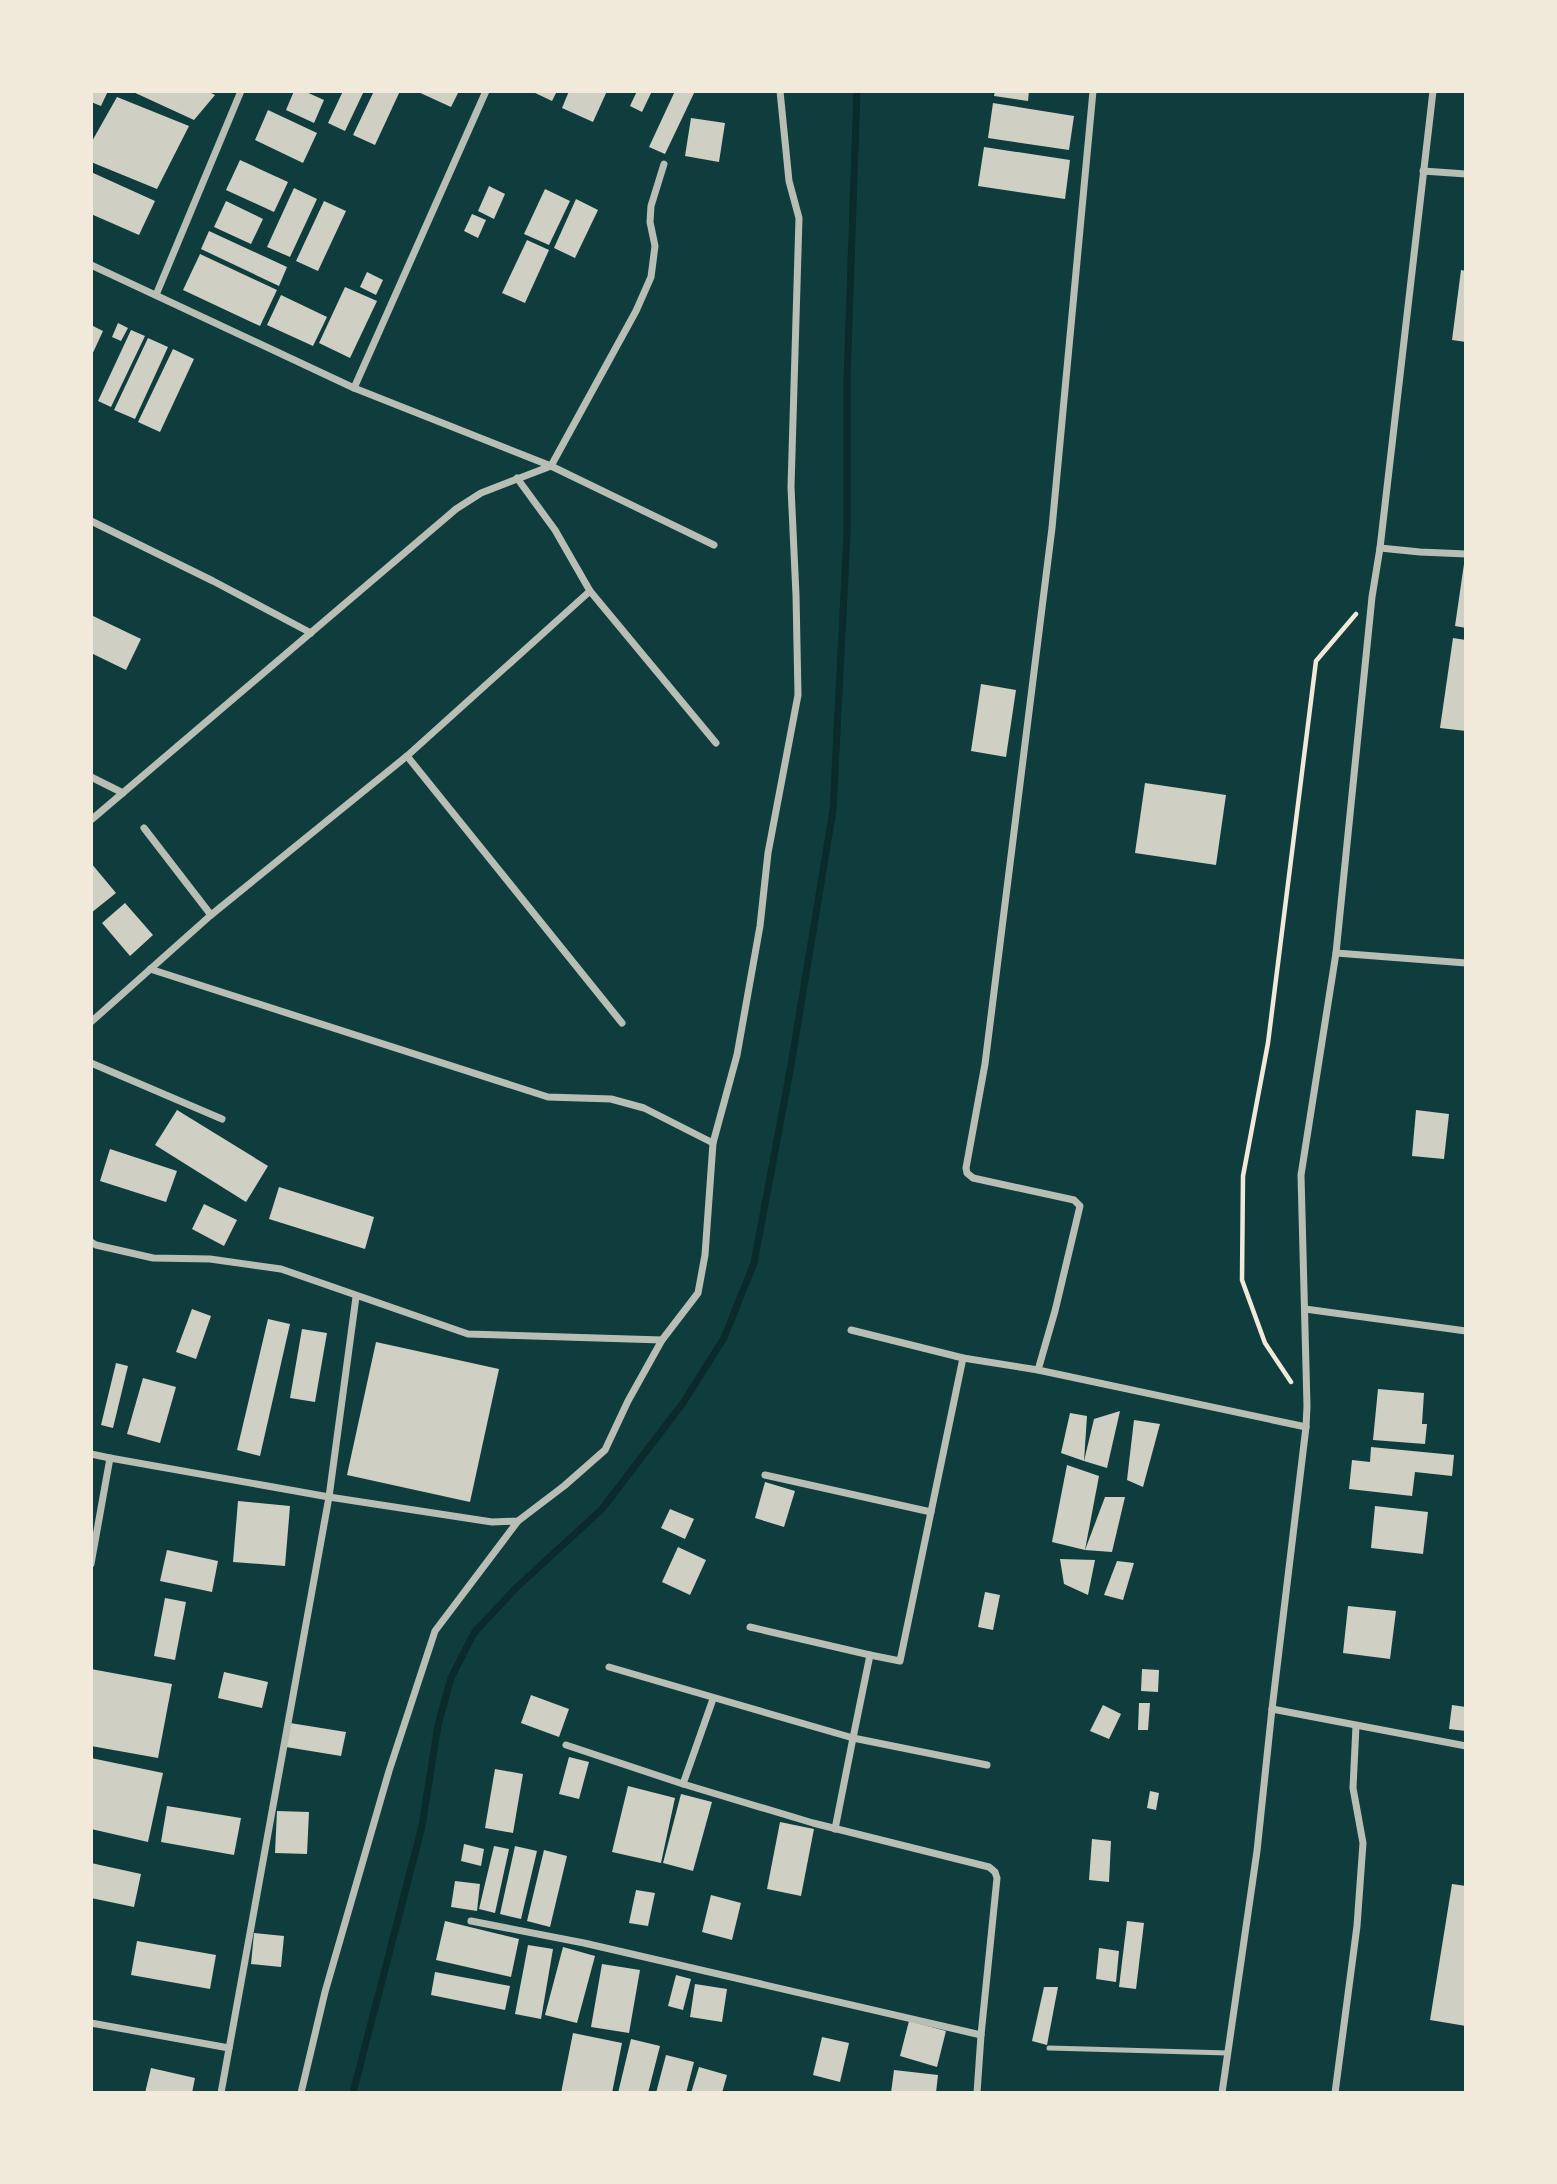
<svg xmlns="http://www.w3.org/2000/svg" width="1557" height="2184" viewBox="0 0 1557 2184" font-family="'Public Sans',sans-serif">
  <rect width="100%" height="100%" fill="#0f3d3e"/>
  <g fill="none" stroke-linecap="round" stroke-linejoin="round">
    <path stroke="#0a2a2b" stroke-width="7" d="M353,2093L422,1826L438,1725L451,1678L474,1633L515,1589L602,1509L683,1403L724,1338L754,1263L790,1071L833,810L847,535V378L857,91"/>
  </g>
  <g fill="#cfcfc3">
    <path d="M91,91H108L101,106L91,102Z"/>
    <path d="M131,91H207L215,95L194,120Z"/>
    <path d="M294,91H304L324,100L314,123L286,110Z"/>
    <path d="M343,91H364L345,131L328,123Z"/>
    <path d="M374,91H400L375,145L353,135Z"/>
    <path d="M416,91H459L451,107Z"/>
    <path d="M531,91H557L552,101Z"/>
    <path d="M569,91H607L593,122L562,108Z"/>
    <path d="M637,91H652L642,112L630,106Z"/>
    <path d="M675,91H695L665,154L649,147Z"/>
    <path d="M995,91H1029L1028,101L994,96Z"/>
    <path d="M117,97L189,126L157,189L91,162V143Z"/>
    <path d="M993,103L1074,116L1069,150L988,138Z"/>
    <path d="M268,110L317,133L303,163L255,140Z"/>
    <path d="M691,118L725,123L719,162L685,156Z"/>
    <path d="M984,147L1070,160L1065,199L978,186Z"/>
    <path d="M240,160L288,182L274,212L226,190Z"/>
    <path d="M91,172L155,201L139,235L91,214Z"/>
    <path d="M489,186L505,194L494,219L478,211Z"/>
    <path d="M294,188L317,199L290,257L267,247Z"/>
    <path d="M545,189L570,201L549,245L524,234Z"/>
    <path d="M576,199L598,210L575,258L554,248Z"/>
    <path d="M226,201L263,219L251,244L214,227Z"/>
    <path d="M324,201L346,211L318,271L296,261Z"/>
    <path d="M472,214L486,220L478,238L464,231Z"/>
    <path d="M209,231L287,267L279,286L201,249Z"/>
    <path d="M527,240L549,250L525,303L502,293Z"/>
    <path d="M200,254L277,290L260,326L183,290Z"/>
    <path d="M1461,270L1466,271V342L1452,340Z"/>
    <path d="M367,272L383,280L376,295L360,287Z"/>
    <path d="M345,287L377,301L350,358L319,343Z"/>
    <path d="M281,295L327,317L313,346L267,325Z"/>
    <path d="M118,323L128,328L121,341L112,337Z"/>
    <path d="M91,325L103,331L91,357Z"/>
    <path d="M131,330L145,336L111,407L98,401Z"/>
    <path d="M148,338L168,347L135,419L114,410Z"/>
    <path d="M173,349L194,359L160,432L138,422Z"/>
    <path d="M1464,564H1466V628L1455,626Z"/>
    <path d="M91,615L141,639L126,670L91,653Z"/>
    <path d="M1453,638L1466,640V731L1440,728Z"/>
    <path d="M981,684L1016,690L1006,757L971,751Z"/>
    <path d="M1145,783L1226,795L1216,865L1135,853Z"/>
    <path d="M91,863L116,893L91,913Z"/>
    <path d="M125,903L153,935L130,956L102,923Z"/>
    <path d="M177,1110L268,1166L246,1202L155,1145Z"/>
    <path d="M1416,1110L1449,1114L1444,1159L1412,1156Z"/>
    <path d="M110,1149L177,1171L166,1202L100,1181Z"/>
    <path d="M279,1187L374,1217L365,1249L269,1219Z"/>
    <path d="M204,1204L237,1220L224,1246L192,1229Z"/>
    <path d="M192,1309L211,1316L196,1359L176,1352Z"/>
    <path d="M268,1319L290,1324L260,1456L237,1450Z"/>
    <path d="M302,1329L327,1333L315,1402L290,1398Z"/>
    <path d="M376,1342L499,1369L470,1502L347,1475Z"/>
    <path d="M116,1363L128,1366L113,1428L101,1425Z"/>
    <path d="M143,1378L176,1387L160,1443L127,1434Z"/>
    <path d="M1378,1389L1424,1393L1422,1424H1427L1425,1444L1373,1440Z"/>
    <path d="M1120,1411L1107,1468L1084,1461L1094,1419Z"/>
    <path d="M1070,1413L1087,1416L1084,1461L1061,1453Z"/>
    <path d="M1134,1420L1160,1424L1143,1487L1127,1480Z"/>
    <path d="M1371,1447L1454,1455L1452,1476L1415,1472L1412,1496L1349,1489L1352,1460L1370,1462Z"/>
    <path d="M1067,1465L1099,1476L1085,1550L1052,1542Z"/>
    <path d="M765,1482L795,1491L784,1527L755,1518Z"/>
    <path d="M1105,1497H1125L1112,1552L1085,1550Z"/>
    <path d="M238,1501L290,1506L285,1566L233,1562Z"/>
    <path d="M1375,1506L1428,1512L1423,1554L1371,1548Z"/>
    <path d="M670,1509L694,1519L685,1539L661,1528Z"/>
    <path d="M678,1547L706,1560L690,1595L662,1582Z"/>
    <path d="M167,1550L218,1561L212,1592L160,1581Z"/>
    <path d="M1060,1559L1095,1560L1088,1595L1064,1584Z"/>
    <path d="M1117,1561L1134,1563L1123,1600L1104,1595Z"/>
    <path d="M985,1592L1000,1595L993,1630L978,1627Z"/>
    <path d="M165,1598L186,1602L175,1660L154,1656Z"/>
    <path d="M1348,1606L1396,1611L1390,1659L1343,1653Z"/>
    <path d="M91,1669L172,1684L158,1758L91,1746Z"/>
    <path d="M1142,1669L1159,1670L1158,1692L1141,1691Z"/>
    <path d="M224,1672L268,1682L262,1708L218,1698Z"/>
    <path d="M531,1695L569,1709L559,1737L521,1723Z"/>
    <path d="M1139,1703H1150L1148,1730H1138Z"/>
    <path d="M1103,1705L1121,1714L1109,1739L1090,1731Z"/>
    <path d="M1452,1705L1466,1707V1731L1449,1729Z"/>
    <path d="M290,1723L346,1732L341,1756L286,1747Z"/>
    <path d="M569,1757L589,1762L579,1799L559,1794Z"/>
    <path d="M91,1758L163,1773L148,1842L91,1829Z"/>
    <path d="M495,1769L523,1774L513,1833L485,1828Z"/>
    <path d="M628,1786L675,1798L661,1863L612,1852Z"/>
    <path d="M1150,1791L1159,1793L1156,1810L1147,1808Z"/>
    <path d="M681,1794L712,1802L693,1871L663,1863Z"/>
    <path d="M167,1806L241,1818L234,1855L161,1842Z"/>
    <path d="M277,1811L309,1812L307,1854L275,1853Z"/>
    <path d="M780,1822L814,1829L801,1896L767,1889Z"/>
    <path d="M1092,1839L1111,1841L1109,1882L1089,1880Z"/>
    <path d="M464,1844L484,1849L481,1866L461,1861Z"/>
    <path d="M494,1846L509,1849L495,1913L479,1909Z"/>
    <path d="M515,1846L537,1851L521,1919L500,1914Z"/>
    <path d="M544,1850L567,1856L550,1927L527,1921Z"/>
    <path d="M91,1863L141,1874L134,1907L91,1898Z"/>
    <path d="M455,1881L480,1884L477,1911L451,1907Z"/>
    <path d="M1452,1884L1466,1886V2026L1430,2020Z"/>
    <path d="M636,1890L655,1893L648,1926L629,1923Z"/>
    <path d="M711,1895L741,1903L732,1940L702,1932Z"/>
    <path d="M445,1921L519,1939L511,1977L436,1960Z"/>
    <path d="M1127,1921L1144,1923L1136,1989L1119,1987Z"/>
    <path d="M254,1933L284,1936L281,1967L251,1964Z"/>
    <path d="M137,1941L216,1955L210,1989L131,1975Z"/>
    <path d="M528,1945L553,1949L541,2019L515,2014Z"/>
    <path d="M563,1947L595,1956L577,2023L545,2015Z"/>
    <path d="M1099,1948L1119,1951L1116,1982L1096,1979Z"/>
    <path d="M602,1964L640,1970L629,2033L591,2027Z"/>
    <path d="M435,1972L510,1986L505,2010L431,1995Z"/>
    <path d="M676,1975L691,1979L683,2010L668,2006Z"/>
    <path d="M695,1984L727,1989L722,2022L690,2017Z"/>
    <path d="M1044,1987H1058L1047,2045L1032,2041Z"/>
    <path d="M909,2021L946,2031L937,2067L900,2056Z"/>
    <path d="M573,2033L622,2043L612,2093H561Z"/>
    <path d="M822,2037L849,2043L840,2082L813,2075Z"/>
    <path d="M631,2039L660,2046L648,2093H618Z"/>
    <path d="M666,2055L694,2062L686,2093H656Z"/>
    <path d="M699,2067L727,2075L722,2093H691Z"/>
    <path d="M151,2068L195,2078L192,2093H145Z"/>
    <path d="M894,2070L938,2075L936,2093H891Z"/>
  </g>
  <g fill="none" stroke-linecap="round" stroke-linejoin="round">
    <path stroke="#f1e9da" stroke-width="4.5" d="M1291,1382L1265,1343L1242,1280L1243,1176L1268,1043L1316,661L1356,614"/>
    <path stroke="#b8beb3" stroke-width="5" d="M1049,2048L1228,2053"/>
    <g stroke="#b8beb3" stroke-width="7">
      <path d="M1423,171L1466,174"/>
      <path d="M91,265L354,388L551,466L714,545"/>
      <path d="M156,295L241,91"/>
      <path d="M354,388L486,91"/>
      <path d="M517,478L555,530L590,591L716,743"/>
      <path d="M91,521L213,581L311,633"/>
      <path d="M1380,548L1420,552L1466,554"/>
      <path d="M407,756L622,1023"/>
      <path d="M91,777L123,793"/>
      <path d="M91,820L456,509L481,493L551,466L636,311L651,277L655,246L650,222L651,206L664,164"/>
      <path d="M144,828L211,915"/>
      <path d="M1336,953L1466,963"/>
      <path d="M150,969L548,1097L611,1099L644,1108L713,1143"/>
      <path d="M91,1022L211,915L407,756L590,591"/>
      <path d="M91,1063L222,1119"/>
      <path d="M91,1242L96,1245L153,1258L210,1259L281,1269L468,1334L662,1340"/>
      <path d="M1305,1309L1466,1331"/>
      <path d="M851,1330L963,1358L1038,1370L1306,1427"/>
      <path d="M1038,1370L1055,1311L1080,1206L1074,1200L973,1178L967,1173L966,1168L985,1064L1052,528L1093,91"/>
      <path d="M91,1454L110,1458"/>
      <path d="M765,1475L931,1512"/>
      <path d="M91,1564L110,1458L329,1497L492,1522L518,1521L564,1486L605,1450L628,1401L662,1340L698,1293L705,1255L713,1143L737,1055L760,926L768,853L798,695L796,595L791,487L799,218L789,181L780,91"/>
      <path d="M750,1627L870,1655L900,1661L963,1358"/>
      <path d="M870,1655L853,1738L987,1765"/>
      <path d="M609,1667L853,1738L835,1829"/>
      <path d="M1272,1709L1466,1746"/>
      <path d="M566,1745L683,1784L713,1699"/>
      <path d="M683,1784L813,1823L989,1867L995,1872L997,1878L981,2035L977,2093"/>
      <path d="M471,1921L584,1943L981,2035"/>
      <path d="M91,2023L229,2048"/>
      <path d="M221,2093L329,1497L356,1297"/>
      <path d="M301,2093L325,1992L389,1771L435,1631L518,1521"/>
      <path d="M1222,2093L1257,1851L1272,1709L1306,1427L1307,1406L1301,1175L1336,953L1372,597L1380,548L1433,91"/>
      <path d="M1335,2093L1357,1926L1363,1843L1353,1788L1356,1726"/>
    </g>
  </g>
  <rect width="1557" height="2184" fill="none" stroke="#f1e9da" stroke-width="186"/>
</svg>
